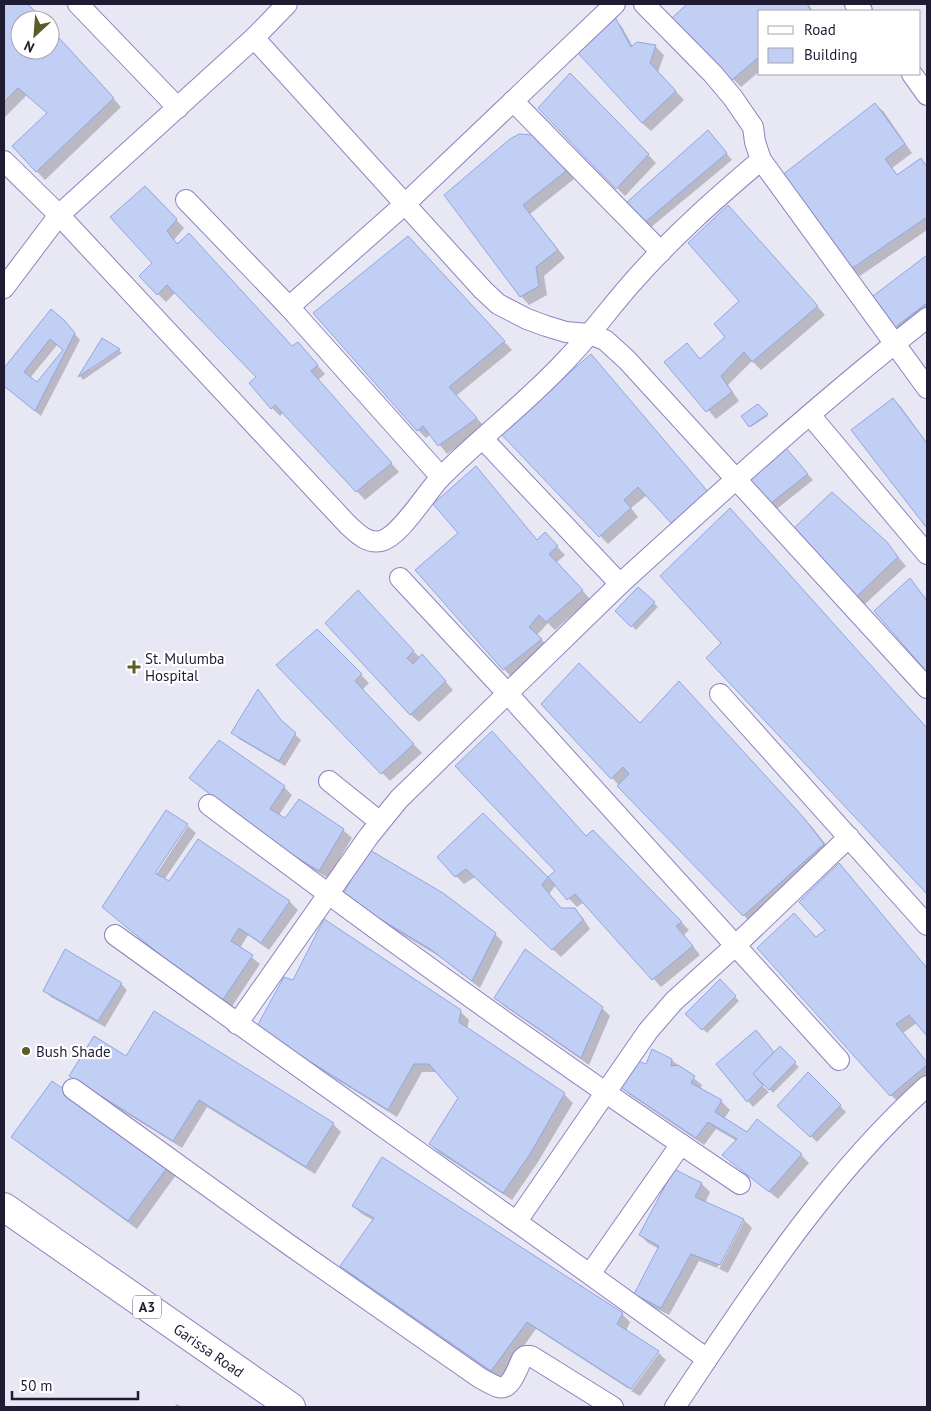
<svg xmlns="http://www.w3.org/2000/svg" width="931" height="1411" viewBox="0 0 931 1411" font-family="'PT Sans',sans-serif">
  <rect width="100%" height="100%" fill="#e8e7f4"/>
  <g fill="#0003" fill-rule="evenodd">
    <path d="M7,4H27L42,20H20V50H50V29L121,107L45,180L13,146L48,113L27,95L4,118V7Z"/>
    <path d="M689,4H808L813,11H760V71L741,87L673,18Z"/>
    <path d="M615,19L622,27L633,47L638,43L656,47L664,55L658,72L684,100L651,131L642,123Z"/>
    <path d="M571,74L656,163L625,196L617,188Z"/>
    <path d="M875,104L884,112L912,153L892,168L898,176L921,160L927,166V230L860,276L852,268Z"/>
    <path d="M708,131L732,160L650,228L644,222Z"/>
    <path d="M510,140L554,154L574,179L530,214L565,258L544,276L547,295L529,305L521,296Z"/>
    <path d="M154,196L184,228L174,240L178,245L292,347L306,352L325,374L318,380L399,472L365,500L284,412L280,416L272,408L258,377L176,292L166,302L140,276L154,264Z"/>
    <path d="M736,215L825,315L761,370L752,361L728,385L739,401L716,419L666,362L701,360L726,337L741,301Z"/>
    <path d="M416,246L512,350L456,396L485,427L447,454L431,434L426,438L418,430Z"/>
    <path d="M927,256V317L904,335L871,299Z"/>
    <path d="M51,311L69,327L80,340L41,416L4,386V370ZM57,345L64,350L37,384L30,378Z"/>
    <path d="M103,340L90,370L119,350L122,353L83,380L80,376Z"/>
    <path d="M893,399L901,407L927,443V527L852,431Z"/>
    <path d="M758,406L768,416L751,427L750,426Z"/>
    <path d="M501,433L716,502L680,530L647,495L631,508L638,517L608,544Z"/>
    <path d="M786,449L813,480L773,512L747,481Z"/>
    <path d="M738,518L927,729V893L708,658L722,643Z"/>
    <path d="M460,533L538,541L545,534L565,555L557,562L590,599L555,630L548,623L537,635L550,648L512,678L417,570Z"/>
    <path d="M886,543L906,566L864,605L855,597Z"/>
    <path d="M910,580L927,600V670L875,611Z"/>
    <path d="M638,588L658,607L636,630L617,611Z"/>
    <path d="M366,600L420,658L430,664L453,690L419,722L410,714Z"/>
    <path d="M317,630L369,683L362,690L422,753L390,781L278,665Z"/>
    <path d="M258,691L285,725L301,740L285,766L239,739L233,732Z"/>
    <path d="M687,691L812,827L832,852L752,924L612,778L543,704L640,725Z"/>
    <path d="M191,778L284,787L292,795L279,815L286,819L343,830L352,838L328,878L284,852L199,786Z"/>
    <path d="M166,811L188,825H186L151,877L153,879L188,826L196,833L164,880L170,883L198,841L290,902L298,910L269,950L248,935L240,948L260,964L231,1008L207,993L103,907Z"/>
    <path d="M483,814L548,879L593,832L689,930L684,935L700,955L661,987L584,902L577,907L556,885L549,894L562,909L575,910L583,918L590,929L561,957L475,877L464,884L456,876Z"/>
    <path d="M847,873L927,968V1034L918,1022L903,1033L927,1062V1080L899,1103L891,1095L817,938L826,930Z"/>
    <path d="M352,904L495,934L503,942L480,988L440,957Z"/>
    <path d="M720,981L739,1001L707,1033L687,1014Z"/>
    <path d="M121,984L127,990L105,1027L51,997L45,991Z"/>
    <path d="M496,998L602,1008L610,1016L589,1065L504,1006Z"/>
    <path d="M460,1011L469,1020L467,1029L564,1094L573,1103L538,1162L512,1200L438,1152L430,1144L459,1098L437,1072H422L397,1117L266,1036Z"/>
    <path d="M756,1032L774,1053L780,1048L799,1067L773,1093L759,1079L758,1081L769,1092L753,1107L748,1101Z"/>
    <path d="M126,1058L333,1124L341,1132L315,1174L207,1107L182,1148L79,1084Z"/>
    <path d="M672,1060L702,1085L700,1090L721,1101L730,1110L724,1119L748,1133L801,1155L809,1163L778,1199L724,1155L737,1141L716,1129L704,1145L630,1095L621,1087L646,1066Z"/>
    <path d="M808,1074L846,1112L817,1142L779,1106Z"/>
    <path d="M52,1083L176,1175L137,1229L21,1145L13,1137Z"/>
    <path d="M675,1171L702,1184L710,1192L705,1203L744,1220L752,1228L728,1273L719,1269L744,1221H742L717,1268L699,1261L669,1315L643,1302L635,1294L659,1249L648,1243L640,1235Z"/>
    <path d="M353,1206L622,1314L630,1322L626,1331L657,1352L629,1389L536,1329L500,1379L349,1274L341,1266L373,1220L362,1214Z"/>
    <path d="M659,1353L666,1360L640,1396L631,1391Z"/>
    <path d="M176,1404L183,1407H175Z"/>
  </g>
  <g fill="#c2cff5" stroke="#91a6e3" fill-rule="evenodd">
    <path d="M6,4H28L43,20H20V50H50V28L114,98L36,172L12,146L47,113L18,88L4,102V6Z"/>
    <path d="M687,4H807L811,11H760V56L732,80L672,18Z"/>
    <path d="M615,17L631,47L637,42L656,45L650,63L676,91L642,123L578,53Z"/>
    <path d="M570,73L649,154L616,189L538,108Z"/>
    <path d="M875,103L905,144L885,159L897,175L921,158L927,167V217L851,269L781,176Z"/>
    <path d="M708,130L727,153L644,223L626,203Z"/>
    <path d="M519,134L532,135L546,144L566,171L523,205L558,250L536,267L539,286L520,297L444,195L510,139Z"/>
    <path d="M145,186L177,219L167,231L177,244L189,233L292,346L298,342L318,365L311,371L392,463L356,492L275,405L271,409L249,383L256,377L167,285L157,295L139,276L152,263L110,217Z"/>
    <path d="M728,205L818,306L752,362L744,352L721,376L732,392L706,412L664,362L687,343L700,359L725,337L714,324L739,301L688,243Z"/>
    <path d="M408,236L505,341L449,387L477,418L438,446L423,426L417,431L313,313Z"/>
    <path d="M927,255V303L894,328L869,299Z"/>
    <path d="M51,309L65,321L75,333L35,411L4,386V368ZM50,339L63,350L37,382L24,372Z"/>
    <path d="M102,338L120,349L78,377Z"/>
    <path d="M591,354L709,493L671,523L638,487L624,500L631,508L599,537L500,433Z"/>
    <path d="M893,398L927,443V526L926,527L851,430Z"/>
    <path d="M758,404L768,414L749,427L741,416Z"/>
    <path d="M786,448L808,474L766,507L745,481Z"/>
    <path d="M476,466L537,540L545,532L558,546L549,554L583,590L546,622L539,615L529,627L542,639L503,670L415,570L458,533L433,504Z"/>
    <path d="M832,492L887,542L898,557L855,598L792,530Z"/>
    <path d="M730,508L927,728V894L706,658L721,643L660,576Z"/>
    <path d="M910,578L927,601V672L874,611Z"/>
    <path d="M638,587L655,602L631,627L615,611Z"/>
    <path d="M358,590L414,651L407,658L413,664L422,654L446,681L410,715L325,623Z"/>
    <path d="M317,629L362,674L355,681L414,744L381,774L276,665Z"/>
    <path d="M579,663L640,723L679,681L804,818L824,844L743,916L617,786L629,774L623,767L611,779L541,704Z"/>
    <path d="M258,689L281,720L296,733L279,761L231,733Z"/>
    <path d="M492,731L586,836L593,830L682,922L676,926L693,946L652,980L575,894L567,900L548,877L555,871L455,766Z"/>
    <path d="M219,740L285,786L270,809L285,818L299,799L344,829L319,871L275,844L189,778Z"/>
    <path d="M166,810L188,824L155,873L169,881L198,839L290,901L261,943L239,928L231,941L253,955L222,1001L197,985L102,907Z"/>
    <path d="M483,813L548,877L542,885L561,908H575L583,920L552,950L466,869L455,877L437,857Z"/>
    <path d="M368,849L443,893L496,933L472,981L430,949L342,896Z"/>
    <path d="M839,863L927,968V1036L909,1015L896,1024L927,1062V1065L890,1096L757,948L794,913L816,937L825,930L799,902Z"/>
    <path d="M324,919L461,1010L459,1022L565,1093L530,1154L503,1193L429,1144L458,1098L429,1064H414L388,1110L256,1028L284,977L293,980Z"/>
    <path d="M65,949L122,983L98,1021L43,991Z"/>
    <path d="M525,949L603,1007L581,1058L494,998Z"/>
    <path d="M720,979L736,996L702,1030L685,1014Z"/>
    <path d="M154,1011L334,1123L306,1167L199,1100L173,1141L69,1076L94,1036L126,1056Z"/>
    <path d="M756,1030L774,1052L753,1074L763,1085L747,1102L716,1064Z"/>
    <path d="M780,1046L796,1062L769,1090L753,1074Z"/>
    <path d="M652,1049L672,1059L671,1066L678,1065L695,1076L691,1083L722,1100L715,1112L747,1132L757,1119L802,1154L769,1192L722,1155L737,1139L708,1122L696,1138L620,1087L635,1060L646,1064Z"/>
    <path d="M808,1072L841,1105L810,1137L777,1106Z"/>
    <path d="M52,1081L169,1165L128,1221L11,1137Z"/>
    <path d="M382,1157L623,1313L617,1324L659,1351L631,1389L527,1322L491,1371L340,1266L374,1218L352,1206Z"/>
    <path d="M674,1169L702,1183L695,1197L744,1219L720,1265L691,1254L661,1308L634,1294L659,1246L639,1235Z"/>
  </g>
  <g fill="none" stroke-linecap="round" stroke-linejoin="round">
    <defs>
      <g id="street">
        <path d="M78,4L178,108"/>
        <path d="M644,4L713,74L733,98L753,127L755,142L761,160L927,388"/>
        <path d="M855,4L862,11"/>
        <path d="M254,38L483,290L498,304L527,319L546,326L566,332L589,334L605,340L627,360L927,688"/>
        <path d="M912,74L927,95"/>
        <path d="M513,101L661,252"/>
        <path d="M4,161L59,215L348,525C357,533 367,544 381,541C400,537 427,491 442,476C483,435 530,400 569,357C591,334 609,309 630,285C670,239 715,199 761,160"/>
        <path d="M186,200L289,307L441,477"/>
        <path d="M4,288L59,215L254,38L287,4"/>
        <path d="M289,307L405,204L615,4"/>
        <path d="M810,415L927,554"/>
        <path d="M400,578L508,694L839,1060"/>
        <path d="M620,584C720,493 820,402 927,318"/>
        <path d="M720,694L927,925"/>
        <path d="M329,781L380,822"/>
        <path d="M209,805C383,936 559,1063 740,1184"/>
        <path d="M115,935C311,1077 511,1216 707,1359"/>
        <path d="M237,1024L369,836L399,799L620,584L483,439"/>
        <path d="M73,1089L288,1244L480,1378C486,1381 492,1385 498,1387C511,1391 518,1367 522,1359L525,1356H531L613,1407"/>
        <path d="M517,1221L648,1031L674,1001L736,945L849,837"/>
        <path d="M590,1274L681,1144"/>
        <path d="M675,1407C751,1294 825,1178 927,1086"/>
      </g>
      <g id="highway">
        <path id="s1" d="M4,1207L291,1407"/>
      </g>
    </defs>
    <use href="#street" stroke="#8c83c1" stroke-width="22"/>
    <use href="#highway" stroke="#8c83c1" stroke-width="30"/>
    <use href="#street" stroke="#fff" stroke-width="20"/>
    <use href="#highway" stroke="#fff" stroke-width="28"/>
  </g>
  <g fill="#5b5c29" stroke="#fff" stroke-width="2">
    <path d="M131.5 659.5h5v5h5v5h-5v5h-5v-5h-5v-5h5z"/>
    <circle cx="26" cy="1051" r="5"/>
  </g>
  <g text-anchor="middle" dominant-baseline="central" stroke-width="4.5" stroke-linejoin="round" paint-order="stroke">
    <rect fill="#fff" stroke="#625f70" stroke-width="1" x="133" y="1295.5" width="28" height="23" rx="4"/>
    <g font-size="14" font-weight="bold" fill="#1f1b33">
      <text x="147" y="1307">A3</text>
    </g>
    <g font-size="15" fill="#1f1b33" stroke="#fff" text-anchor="start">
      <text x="145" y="658">St. Mulumba<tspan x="145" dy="17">Hospital</tspan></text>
      <text x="36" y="1051">Bush Shade</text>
    </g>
    <g font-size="15" fill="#1f1b33" stroke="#fff">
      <text stroke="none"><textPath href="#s1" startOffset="250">Garissa Road</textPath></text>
    </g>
  </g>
  <rect width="931" height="1411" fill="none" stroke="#1f1b33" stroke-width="10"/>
  <rect x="758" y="10" width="162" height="65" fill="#ffffff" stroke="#a5a4ad"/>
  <rect x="768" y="26" width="25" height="8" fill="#ffffff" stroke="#a5a4ad"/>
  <text x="804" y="35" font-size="15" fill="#1f1b33">Road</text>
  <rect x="768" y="48" width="25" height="15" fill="#c2cff5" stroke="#a5a4ad"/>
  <text x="804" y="60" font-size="15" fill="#1f1b33">Building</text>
  <g transform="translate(35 35) rotate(206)"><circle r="24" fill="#ffffff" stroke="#a5a4ad"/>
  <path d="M0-4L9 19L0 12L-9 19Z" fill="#5b5c29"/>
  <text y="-8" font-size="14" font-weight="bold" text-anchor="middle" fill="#1f1b33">N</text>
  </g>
  <path d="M12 1391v8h126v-8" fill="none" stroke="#1f1b33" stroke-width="2.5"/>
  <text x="20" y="1391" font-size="15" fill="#1f1b33" stroke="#ffffff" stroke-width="4" paint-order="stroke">50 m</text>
</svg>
